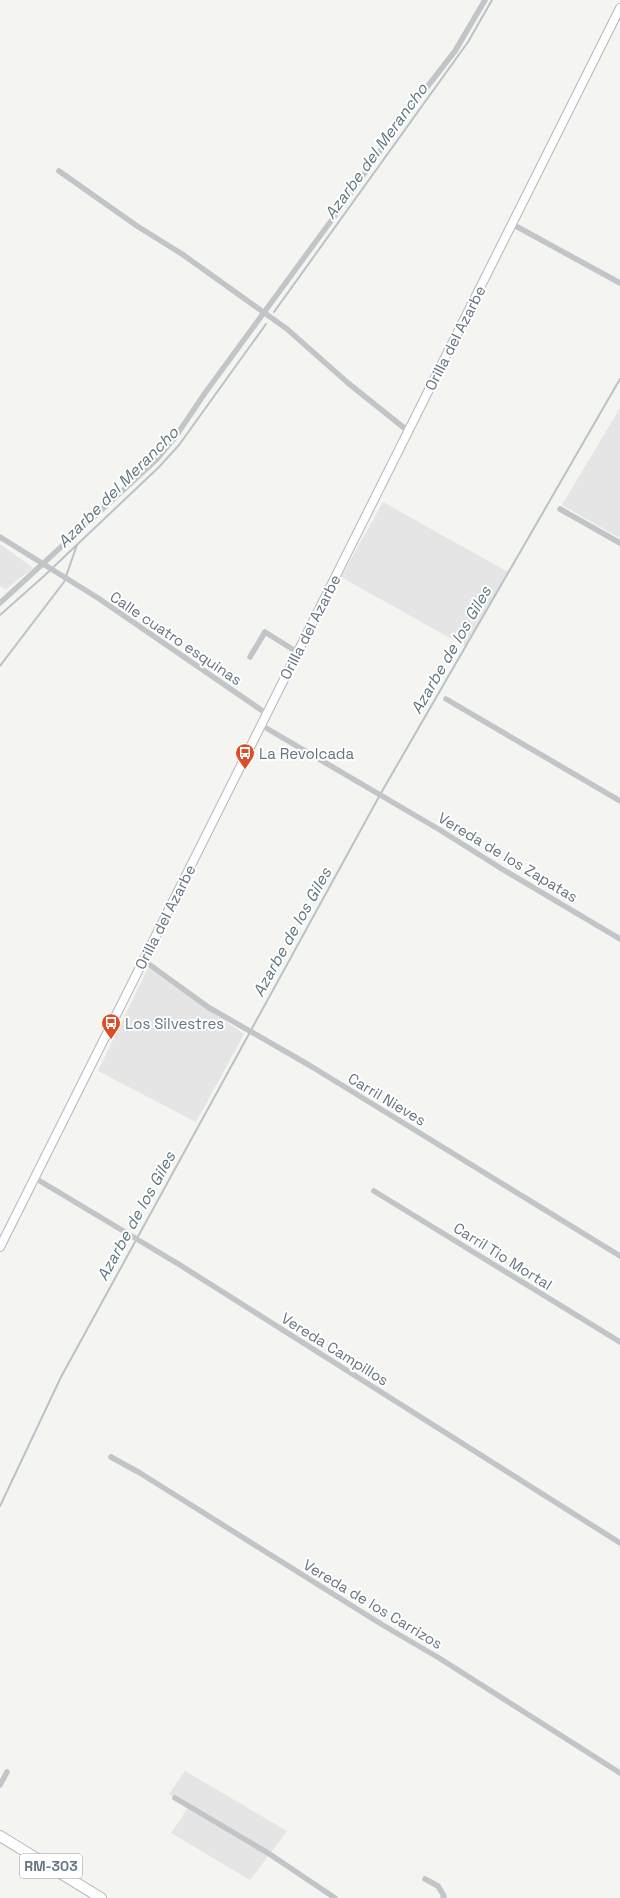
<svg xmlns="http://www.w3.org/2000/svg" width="620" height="1898" viewBox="0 0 620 1898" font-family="'Space Grotesk',sans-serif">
  <rect width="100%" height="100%" fill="#f4f4f0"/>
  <g fill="#e4e5e4">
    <path d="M620,408V538L562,505Z"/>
    <path d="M383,502L508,572L466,647L341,577Z"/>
    <path d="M0,544L33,568L6,589L0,586Z"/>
    <path d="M148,968L244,1034L196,1122L98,1071Z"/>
    <path d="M185,1771L287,1831L250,1880L171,1833L188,1808L169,1794Z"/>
  </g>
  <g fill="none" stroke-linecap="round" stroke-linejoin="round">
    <g stroke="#b9c3c7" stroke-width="2">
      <path d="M274,312L468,42L492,0"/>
      <path d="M0,615L44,576L159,467L179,445L266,324"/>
      <path d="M0,666L64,582L77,545"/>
      <path d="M0,1506L61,1377L381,793L620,379"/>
    </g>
    <defs>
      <path id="secondary" d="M0,1247L620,8"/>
      <path id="highway" d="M0,1836L101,1898"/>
    </defs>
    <use href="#secondary" stroke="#b2b7ba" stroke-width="10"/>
    <use href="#highway" stroke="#b4b7ba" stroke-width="12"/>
    <g stroke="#c2c5c8" stroke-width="5.5">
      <path d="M59,171L137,226L182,254L287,329L348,383L408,431"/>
      <path d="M512,224L620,283"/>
      <path d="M560,509L620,543"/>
      <path d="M0,537L98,598L267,714"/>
      <path d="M0,603L157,459L176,436L205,393L339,210L400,122L455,51L485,0"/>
      <path d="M250,657L265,632L297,652"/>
      <path d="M446,699L620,801"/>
      <path d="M261,725L440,830L502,869L620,939"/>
      <path d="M143,960L208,1007L309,1065L620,1256"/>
      <path d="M35,1178L180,1265L620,1543"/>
      <path d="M374,1191L620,1342"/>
      <path d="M111,1457L140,1473L381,1624L439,1658L620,1773"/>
      <path d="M0,1785L7,1772"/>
      <path d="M175,1798L268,1853L335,1898"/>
      <path d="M425,1879L438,1886L444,1896L443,1898"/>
    </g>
    <use href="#secondary" stroke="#fff" stroke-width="8"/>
    <use href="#highway" stroke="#fff" stroke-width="10"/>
  </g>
  <defs>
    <symbol id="bus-pin" viewBox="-11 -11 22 30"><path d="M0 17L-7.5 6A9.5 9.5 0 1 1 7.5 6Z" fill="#dc4e28" stroke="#fff"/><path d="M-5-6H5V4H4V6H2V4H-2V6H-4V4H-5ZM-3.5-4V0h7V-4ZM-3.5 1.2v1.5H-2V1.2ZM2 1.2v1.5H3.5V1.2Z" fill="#fff"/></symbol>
  </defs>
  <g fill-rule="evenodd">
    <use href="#bus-pin" x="234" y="742" width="22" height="30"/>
    <use href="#bus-pin" x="100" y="1012" width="22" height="30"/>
  </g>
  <g text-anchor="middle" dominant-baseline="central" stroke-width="4" stroke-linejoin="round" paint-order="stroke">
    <rect fill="#fff" stroke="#929ea6" stroke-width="1" x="20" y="1854" width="62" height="24" rx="3"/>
    <g font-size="14" font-weight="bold" fill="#647480">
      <text x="51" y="1866">RM-303</text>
    </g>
    <g font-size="15" fill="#647480" stroke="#fff">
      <text transform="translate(455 338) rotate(-63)">Orilla del Azarbe</text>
      <text transform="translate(310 627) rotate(-63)">Orilla del Azarbe</text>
      <text transform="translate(176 638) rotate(34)">Calle cuatro esquinas</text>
      <text transform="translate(508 857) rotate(31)">Vereda de los Zapatas</text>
      <text transform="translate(165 917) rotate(-63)">Orilla del Azarbe</text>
      <text transform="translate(387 1099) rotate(31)">Carril Nieves</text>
      <text transform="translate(503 1256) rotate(32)">Carril Tio Mortal</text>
      <text transform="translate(335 1349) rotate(32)">Vereda Campillos</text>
      <text transform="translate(373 1604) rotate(31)">Vereda de los Carrizos</text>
    </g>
    <g font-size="15" fill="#647480" stroke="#fff" text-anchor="start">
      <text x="259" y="753">La Revolcada</text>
      <text x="125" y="1023">Los Silvestres</text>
    </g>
    <g font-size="16" font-style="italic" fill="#5f767e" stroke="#fff">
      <text transform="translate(376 151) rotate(-54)">Azarbe del Merancho</text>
      <text transform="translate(118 487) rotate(-45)">Azarbe del Merancho</text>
      <text transform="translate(451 650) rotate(-60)">Azarbe de los Giles</text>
      <text transform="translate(292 932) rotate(-61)">Azarbe de los Giles</text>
      <text transform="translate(136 1216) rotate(-61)">Azarbe de los Giles</text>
    </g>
  </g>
</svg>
